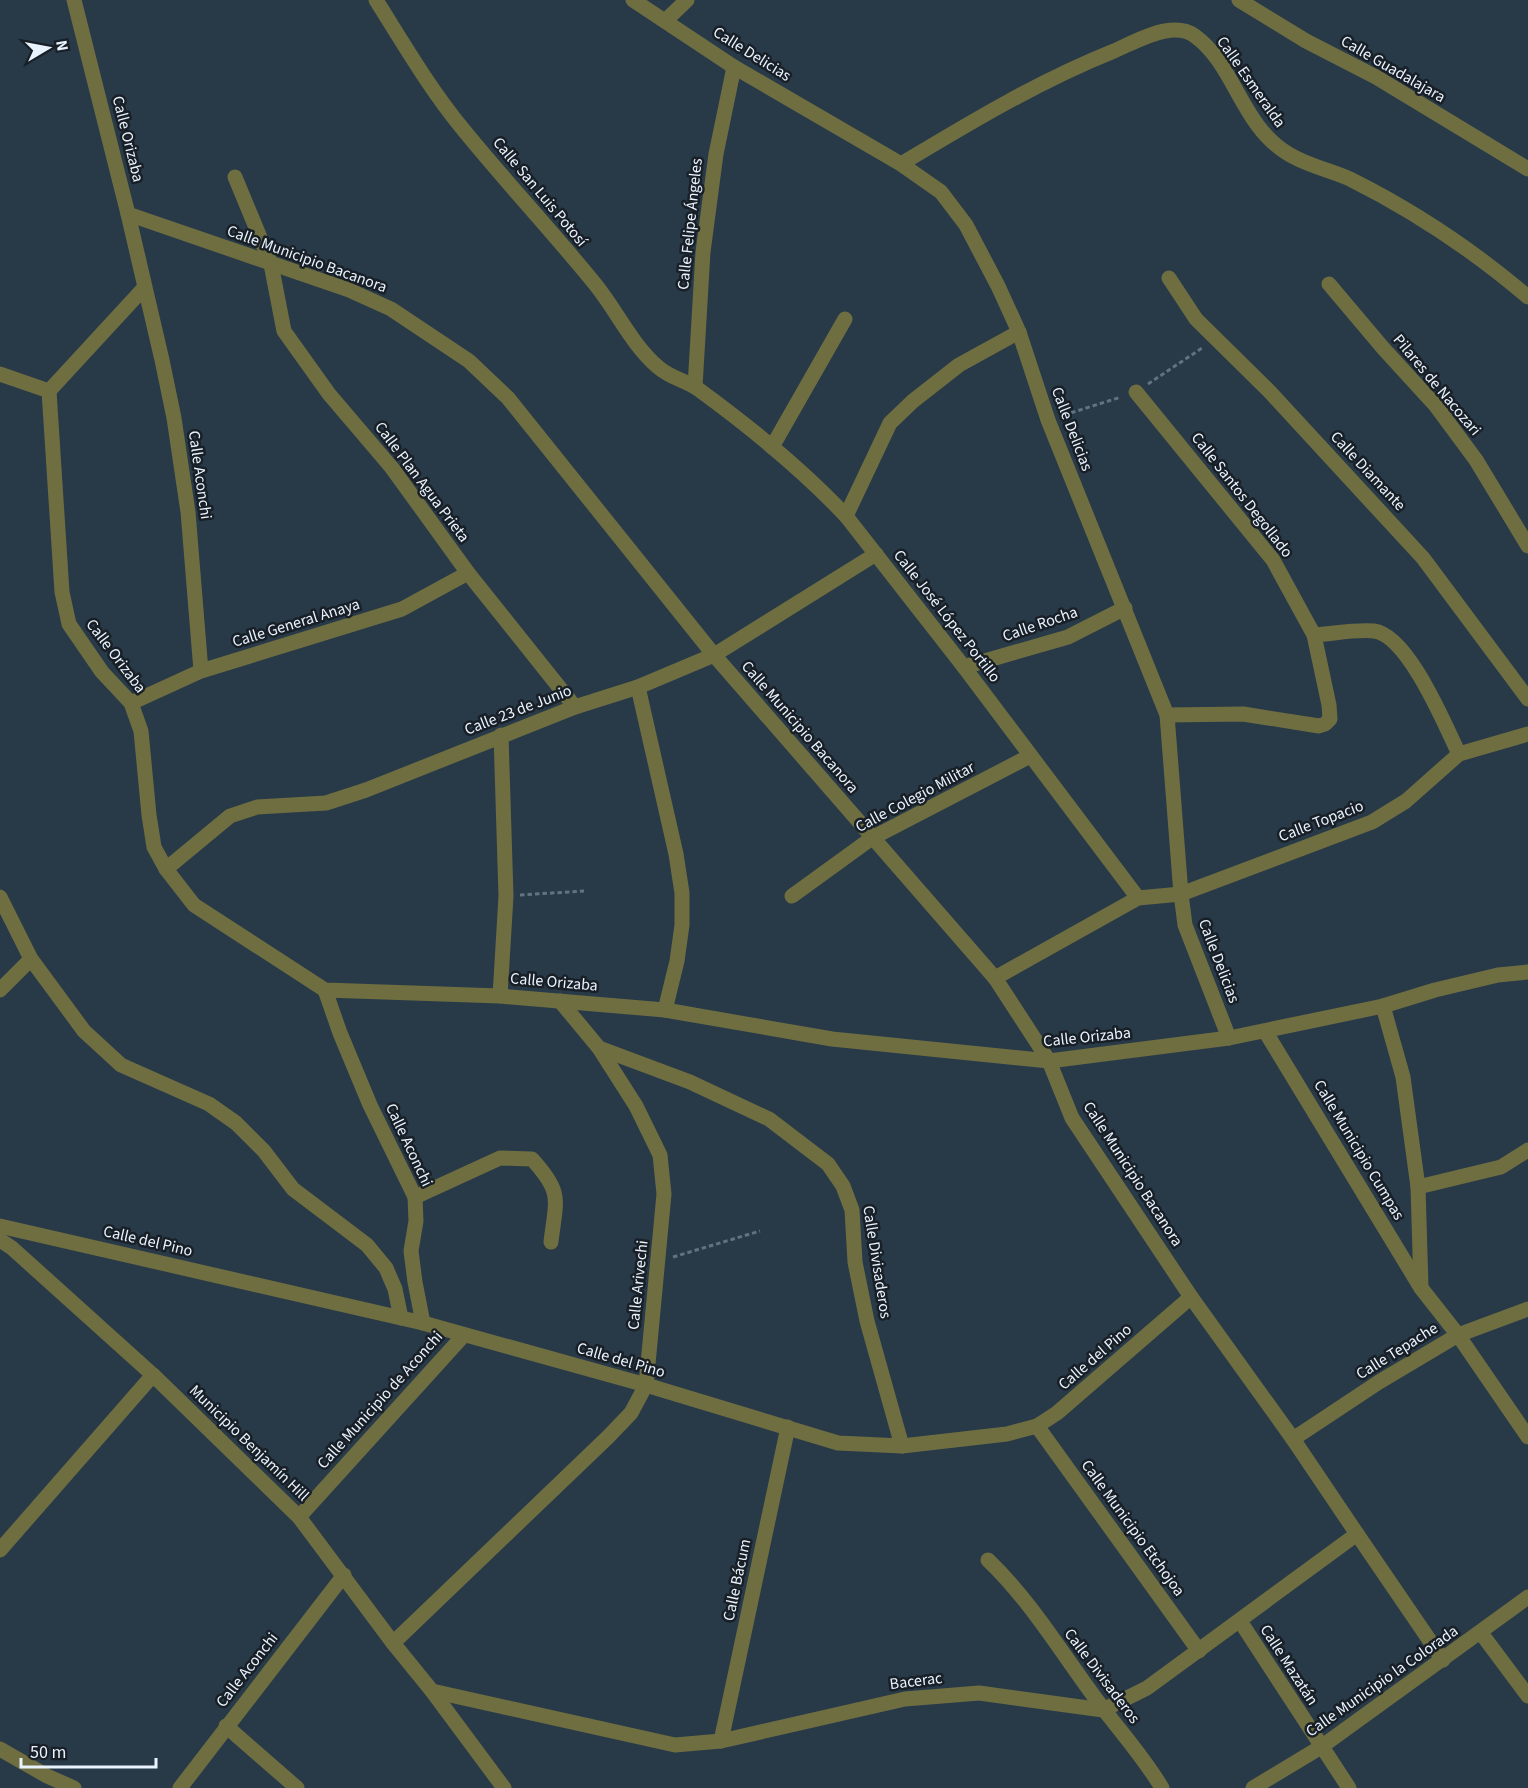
<svg xmlns="http://www.w3.org/2000/svg" width="1528" height="1788" viewBox="0 0 1528 1788" font-family="'Source Sans 3',sans-serif">
  <rect width="100%" height="100%" fill="#283948"/>
  <g fill="none" stroke-linecap="round" stroke-linejoin="round">
    <g stroke="#637280" stroke-width="3" stroke-dasharray="4.5 3" stroke-linecap="butt">
      <path d="M1148,384L1202,348"/>
      <path d="M1064,415L1121,397"/>
      <path d="M520,895L584,891"/>
      <path d="M673,1257L760,1231"/>
    </g>
    <g stroke="#6e6e41" stroke-width="15">
      <path d="M74,0L128,214L162,360L174,418L188,512L201,671"/>
      <path d="M376,0C403,43 430,89 462,128C505,181 552,231 595,284C617,311 632,345 658,367C670,378 685,380 698,389C750,427 802,469 846,516L964,667L1138,898"/>
      <path d="M633,0L734,67L901,164L941,192L966,225L998,286L1019,332L1048,420L1167,715L1181,894L1185,925L1229,1038"/>
      <path d="M1239,0L1306,41L1376,77L1528,169"/>
      <path d="M665,21L687,0"/>
      <path d="M901,164C971,122 1039,81 1114,51C1130,44 1148,34 1165,31C1176,29 1187,30 1195,36C1235,65 1241,125 1287,153C1305,165 1330,170 1350,179C1414,211 1474,251 1528,297"/>
      <path d="M235,177L271,264L284,331L329,394L392,468L468,573L575,707"/>
      <path d="M128,214L349,290L391,309L469,361L508,398L714,655L995,978L1049,1061L1072,1118L1191,1297L1293,1439"/>
      <path d="M1169,278L1196,319L1270,392L1423,558L1528,699"/>
      <path d="M1329,284L1383,348L1436,406L1476,460L1528,546"/>
      <path d="M0,374L49,391L62,592L69,624L102,672L131,703L141,731L149,815L154,847L166,869L194,905L325,990L500,996L665,1010L832,1039L1049,1061L1229,1038L1383,1006L1435,990L1498,975L1528,972"/>
      <path d="M695,387L703,252L716,154L734,67"/>
      <path d="M49,391L144,288"/>
      <path d="M1136,392L1273,560L1314,635L1329,705L1330,719L1325,724L1319,726L1243,714L1167,715"/>
      <path d="M772,447L845,319"/>
      <path d="M846,516L890,423L913,401L959,365L1019,332"/>
      <path d="M1314,635C1332,634 1356,629 1374,631C1408,635 1445,725 1459,754"/>
      <path d="M964,667L1068,637L1125,608"/>
      <path d="M638,687L676,854L682,893V925L677,961L665,1010"/>
      <path d="M131,703L201,671L402,609L468,573"/>
      <path d="M166,869L230,816L257,807L326,803L366,790L575,707L638,687L714,655L876,554"/>
      <path d="M792,896L872,838L1030,756"/>
      <path d="M0,897L31,959L84,1031L121,1065L209,1104L236,1123L264,1151L293,1189L367,1245L386,1268L395,1289L401,1318"/>
      <path d="M995,978L1138,898L1181,894L1372,822L1406,801L1459,754L1528,734"/>
      <path d="M0,990L31,959"/>
      <path d="M325,990L340,1033L370,1105L415,1197L416,1221L411,1251L415,1282L423,1323"/>
      <path d="M500,996L506,896L501,735"/>
      <path d="M1383,1006L1403,1077L1418,1187L1421,1287"/>
      <path d="M1265,1031L1421,1288L1458,1335L1528,1437"/>
      <path d="M599,1048L690,1082L769,1119L828,1164L843,1186L852,1210L855,1262L867,1321L902,1446"/>
      <path d="M1418,1187L1501,1167L1528,1150"/>
      <path d="M415,1197L500,1158L532,1159C563,1193 556,1199 551,1242"/>
      <path d="M0,1226L423,1323L646,1385L838,1443L902,1446L1007,1434L1037,1426L1057,1413L1191,1297"/>
      <path d="M1037,1426L1199,1651"/>
      <path d="M299,1517L464,1335"/>
      <path d="M1357,1534L1443,1660"/>
      <path d="M0,1550L153,1375"/>
      <path d="M988,1560C1030,1600 1061,1652 1096,1699C1118,1729 1143,1756 1162,1788"/>
      <path d="M1240,1621L1349,1788"/>
      <path d="M1481,1633L1528,1696"/>
      <path d="M393,1643L608,1437L631,1413L646,1385L664,1194L660,1155L636,1106L599,1048L560,1001"/>
      <path d="M432,1691L504,1788"/>
      <path d="M226,1726L297,1788"/>
      <path d="M721,1741L788,1427"/>
      <path d="M0,1749L47,1776L74,1788"/>
      <path d="M180,1788L344,1575"/>
      <path d="M1253,1788L1321,1747L1528,1597"/>
    </g>
    <path stroke="#6e6e41" stroke-width="15" d="M0,1240L12,1248L153,1375L299,1517L393,1643L432,1691L675,1745L721,1741L905,1699L979,1693L1103,1710L1147,1688L1357,1534L1293,1439L1379,1382L1458,1335L1528,1309"/>
  </g>
  <g text-anchor="middle" dominant-baseline="central" stroke-width="5" stroke-linejoin="round" paint-order="stroke">
    <g font-size="16" fill="#e9f3fe" stroke="#181f26">
      <text transform="translate(752 54) rotate(32)">Calle Delicias</text>
      <text transform="translate(1393 69) rotate(30)">Calle Guadalajara</text>
      <text transform="translate(1251 82) rotate(55)">Calle Esmeralda</text>
      <text transform="translate(128 139) rotate(76)">Calle Orizaba</text>
      <text transform="translate(540 192) rotate(50)">Calle San Luis Potosí</text>
      <text transform="translate(690 224) rotate(-84)">Calle Felipe Ángeles</text>
      <text transform="translate(307 259) rotate(20)">Calle Municipio Bacanora</text>
      <text transform="translate(1437 385) rotate(50)">Pilares de Nacozari</text>
      <text transform="translate(1072 429) rotate(69)">Calle Delicias</text>
      <text transform="translate(1368 471) rotate(47)">Calle Diamante</text>
      <text transform="translate(200 475) rotate(82)">Calle Aconchi</text>
      <text transform="translate(422 482) rotate(53)">Calle Plan Agua Prieta</text>
      <text transform="translate(1242 495) rotate(52)">Calle Santos Degollado</text>
      <text transform="translate(947 616) rotate(52)">Calle José López Portillo</text>
      <text transform="translate(296 623) rotate(-17)">Calle General Anaya</text>
      <text transform="translate(1040 624) rotate(-19)">Calle Rocha</text>
      <text transform="translate(116 656) rotate(53)">Calle Orizaba</text>
      <text transform="translate(518 710) rotate(-21)">Calle 23 de Junio</text>
      <text transform="translate(800 727) rotate(49)">Calle Municipio Bacanora</text>
      <text transform="translate(915 797) rotate(-28)">Calle Colegio Militar</text>
      <text transform="translate(1321 821) rotate(-21)">Calle Topacio</text>
      <text transform="translate(1219 961) rotate(69)">Calle Delicias</text>
      <text transform="translate(554 982) rotate(5)">Calle Orizaba</text>
      <text transform="translate(1087 1037) rotate(-6)">Calle Orizaba</text>
      <text transform="translate(409 1145) rotate(65)">Calle Aconchi</text>
      <text transform="translate(1359 1150) rotate(59)">Calle Municipio Cumpas</text>
      <text transform="translate(1133 1174) rotate(57)">Calle Municipio Bacanora</text>
      <text transform="translate(148 1241) rotate(13)">Calle del Pino</text>
      <text transform="translate(877 1262) rotate(81)">Calle Divisaderos</text>
      <text transform="translate(638 1285) rotate(-84)">Calle Arivechi</text>
      <text transform="translate(1397 1351) rotate(-32)">Calle Tepache</text>
      <text transform="translate(1095 1357) rotate(-41)">Calle del Pino</text>
      <text transform="translate(621 1360) rotate(16)">Calle del Pino</text>
      <text transform="translate(380 1400) rotate(-48)">Calle Municipio de Aconchi</text>
      <text transform="translate(249 1443) rotate(44)">Municipio Benjamín Hill</text>
      <text transform="translate(1133 1528) rotate(54)">Calle Municipio Etchojoa</text>
      <text transform="translate(737 1580) rotate(-78)">Calle Bácum</text>
      <text transform="translate(1289 1665) rotate(57)">Calle Mazatán</text>
      <text transform="translate(247 1670) rotate(-52)">Calle Aconchi</text>
      <text transform="translate(1102 1676) rotate(53)">Calle Divisaderos</text>
      <text transform="translate(916 1681) rotate(-7)">Bacerac</text>
      <text transform="translate(1382 1681) rotate(-35)">Calle Municipio la Colorada</text>
    </g>
  </g>
  <g transform="translate(48 48) rotate(80)" stroke="#181f26" stroke-width="4.5" paint-order="stroke">
  <path d="M0-4.5L10 22L0 15L-10 22Z" fill="#e9f3fe"/>
  <text y="-9" font-size="16" font-weight="bold" text-anchor="middle" fill="#e9f3fe">N</text>
  </g>
  <path d="M21 1758v9h135v-9" fill="none" stroke="#e9f3fe" stroke-width="3"/>
  <text x="30" y="1758" font-size="18" fill="#e9f3fe" stroke="#181f26" stroke-width="4.5" paint-order="stroke">50 m</text>
</svg>
